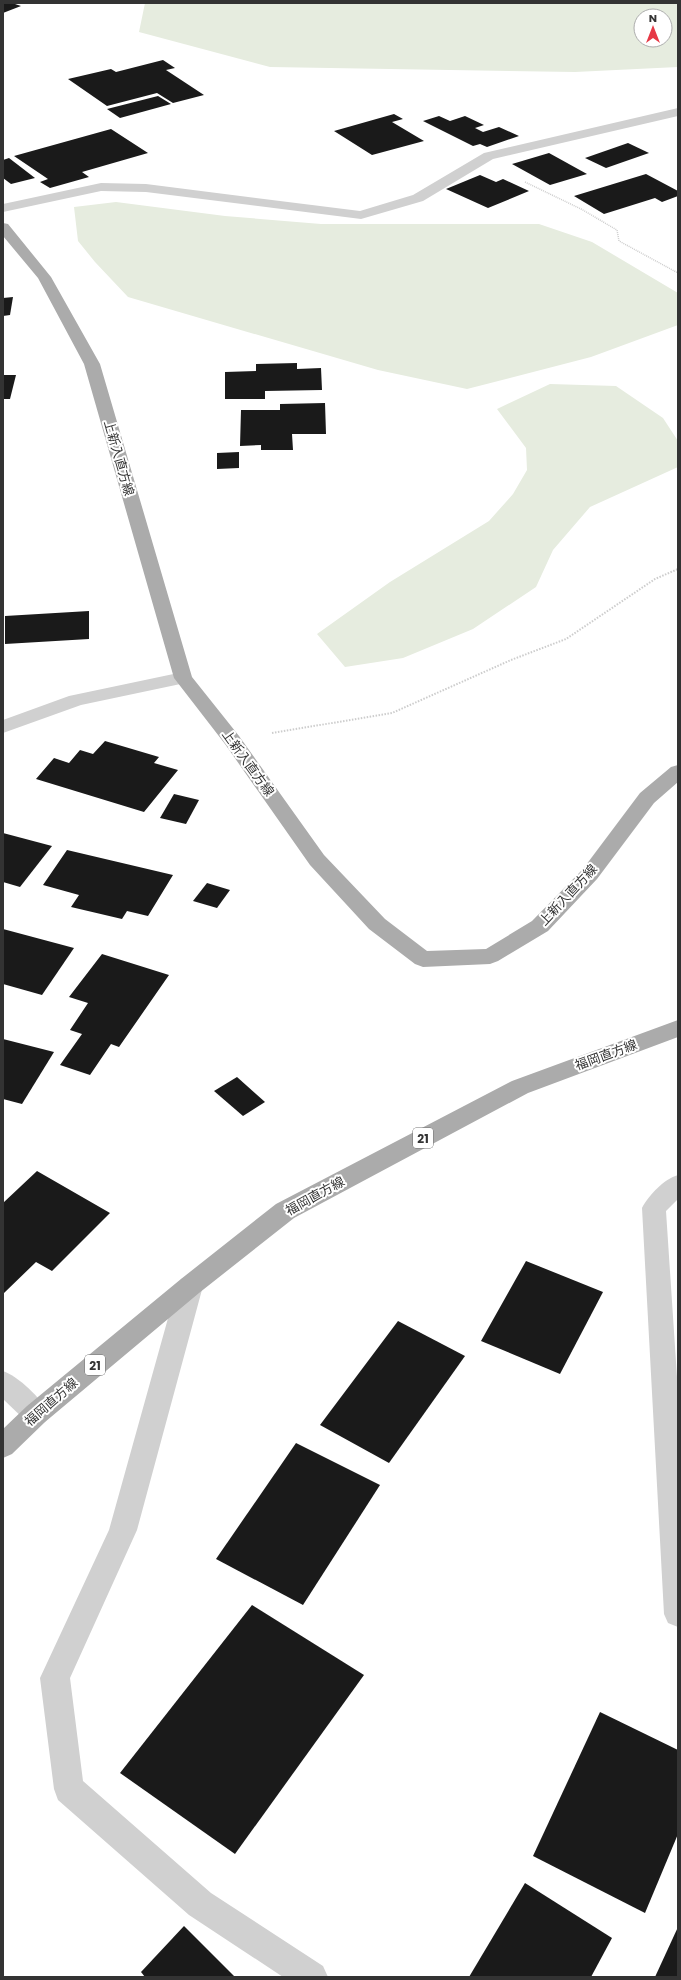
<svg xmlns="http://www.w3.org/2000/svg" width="681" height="1980" viewBox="0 0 681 1980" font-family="Poppins,'Noto Sans JP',sans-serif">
  <rect width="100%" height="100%" fill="#fff"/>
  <g fill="#e6ecdf" fill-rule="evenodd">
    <path d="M145,3H678V67L575,72L270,67L139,32ZM641,16H665V40H641Z"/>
    <path d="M116,202L225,216L321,224H539L592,242L678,293V325L591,357L467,389L378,370L128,297L95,262L78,241L74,207Z"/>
    <path d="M550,384L616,386L663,418L678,441V467L590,507L553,550L536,587L473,629L403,658L345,667L317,634L390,582L489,521L513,494L527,470L526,448L497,409Z"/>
  </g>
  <g fill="#1a1a1a">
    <path d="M3,3H12L21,6L3,13Z"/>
    <path d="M163,60L175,68L166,70L204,95L173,103L157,93L107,106L68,79L111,69L116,72Z"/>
    <path d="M158,96L171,104L120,118L107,109Z"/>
    <path d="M394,114L403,119L392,122L424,141L372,155L334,131Z"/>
    <path d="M439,116L450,121L465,116L484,125L475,128L483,132L499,127L519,136L487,147L480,144L473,146L423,121Z"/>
    <path d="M111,129L148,153L82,172L89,177L50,188L40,182L48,179L14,156Z"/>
    <path d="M628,143L649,153L606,168L585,158Z"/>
    <path d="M549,153L587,174L550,185L512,164Z"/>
    <path d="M9,158L35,178L11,184L3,178V160Z"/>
    <path d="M646,174L678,191V196L662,202L655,198L604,214L574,196Z"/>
    <path d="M480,175L496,182L503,179L529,191L488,208L446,189Z"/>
    <path d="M13,297L10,315L3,316V298Z"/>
    <path d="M297,363V369L321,368L322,390L265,391V399H225V372L256,371V364Z"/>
    <path d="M3,375H16L10,399H3Z"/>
    <path d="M325,403L326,434H292L293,450H261V445L240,446L241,410H280V404Z"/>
    <path d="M239,452V468L217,469V453Z"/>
    <path d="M89,611V639L5,644V616Z"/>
    <path d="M105,741L159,757L154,763L178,770L144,812L36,779L54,758L69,763L80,750L93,754Z"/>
    <path d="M174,794L199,800L186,824L160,818Z"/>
    <path d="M3,833L52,846L20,887L3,882Z"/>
    <path d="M67,850L173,875L148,916L127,911L122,919L71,907L79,895L43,885Z"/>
    <path d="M207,883L230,890L217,908L193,901Z"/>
    <path d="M3,929L74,948L42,995L3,984Z"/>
    <path d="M102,954L169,975L119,1047L111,1044L90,1075L60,1065L82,1034L70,1030L88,1003L69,997Z"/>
    <path d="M3,1039L54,1052L22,1104L3,1099Z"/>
    <path d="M237,1077L265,1102L243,1116L214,1091Z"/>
    <path d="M37,1171L110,1213L52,1271L36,1262L3,1294V1203Z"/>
    <path d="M526,1261L603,1292L560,1374L481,1341Z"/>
    <path d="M398,1321L465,1356L389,1463L320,1425Z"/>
    <path d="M296,1443L380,1485L303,1605L216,1559Z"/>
    <path d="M252,1605L364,1675L235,1854L120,1773Z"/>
    <path d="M600,1712L678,1750V1834L645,1913L533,1856Z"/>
    <path d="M525,1883L612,1938L591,1977H469Z"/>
    <path d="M184,1926L235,1977H145L141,1972Z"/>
    <path d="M678,1927V1977H655Z"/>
  </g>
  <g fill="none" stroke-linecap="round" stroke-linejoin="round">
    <path stroke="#cdcdcd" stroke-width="1.5" stroke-dasharray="1 1" stroke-linecap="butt" d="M525,182L581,209L617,230L619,241L678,273"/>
    <path stroke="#cdcdcd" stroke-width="2" stroke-dasharray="1.5 1.5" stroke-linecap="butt" d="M272,733L392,713L511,660L566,639L655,579L678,569"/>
    <g fill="#d0d0d0" fill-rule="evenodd">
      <path d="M678,108V116L493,159L423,201L361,219L146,192L101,191L3,212V204L101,183L146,184L360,211L413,195L484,153Z"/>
      <path d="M183,672L190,674L192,678L190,682L81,705L3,733V720L69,696Z"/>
      <path d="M678,1175V1199L666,1211L678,1392V1627L668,1623L664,1614L642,1208C649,1195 664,1179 678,1175Z"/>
      <path d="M190,1276L199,1279L203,1286L137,1530L70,1678L83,1781L211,1893L323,1966L328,1977H283L189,1915L58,1800L54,1789L40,1678L109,1530L177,1286L181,1279Z"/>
      <path d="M3,1371C18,1376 42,1399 49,1414L45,1422L36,1425L27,1422L3,1399Z"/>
    </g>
    <g fill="#ababab" fill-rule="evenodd">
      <path d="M3,223L8,224L51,277L100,364L192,677L239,736L324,855L385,919L427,951L486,949L532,921L583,869L640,793L671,767L678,765V782L654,803L597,879L548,931L498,961L490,964L423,967L415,964L369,929L310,865L225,744L174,678L84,364L38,278L3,236Z"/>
      <path d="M678,1020V1037L528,1093L294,1218L199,1293L45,1422L12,1454L3,1458V1429L27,1406L181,1279L276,1204L512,1081Z"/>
    </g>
  </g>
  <g text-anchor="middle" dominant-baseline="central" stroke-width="4" stroke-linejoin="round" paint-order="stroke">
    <g fill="#fff" stroke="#707070" stroke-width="1">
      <rect x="413" y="1128" width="20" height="20" rx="3"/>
      <rect x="85" y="1355" width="20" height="20" rx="3"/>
    </g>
    <g font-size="12" font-weight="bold" fill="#333">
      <text x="423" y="1138">21</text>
      <text x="95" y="1365">21</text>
    </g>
    <g font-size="13" fill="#333" stroke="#fff">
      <text transform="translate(119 458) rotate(74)">上新入直方線</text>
      <text transform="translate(248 763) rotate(54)">上新入直方線</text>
      <text transform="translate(568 895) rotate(-47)">上新入直方線</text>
      <text transform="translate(606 1055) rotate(-20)">福岡直方線</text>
      <text transform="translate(315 1196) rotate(-29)">福岡直方線</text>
      <text transform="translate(51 1402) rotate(-41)">福岡直方線</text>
    </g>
  </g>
  <rect width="681" height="1980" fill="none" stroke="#333333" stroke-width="8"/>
  <g transform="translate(653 28)"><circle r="19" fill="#ffffff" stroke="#adadad"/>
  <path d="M0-3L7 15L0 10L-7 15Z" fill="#e63946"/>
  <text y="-6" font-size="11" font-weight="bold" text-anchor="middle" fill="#333333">N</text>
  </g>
</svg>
